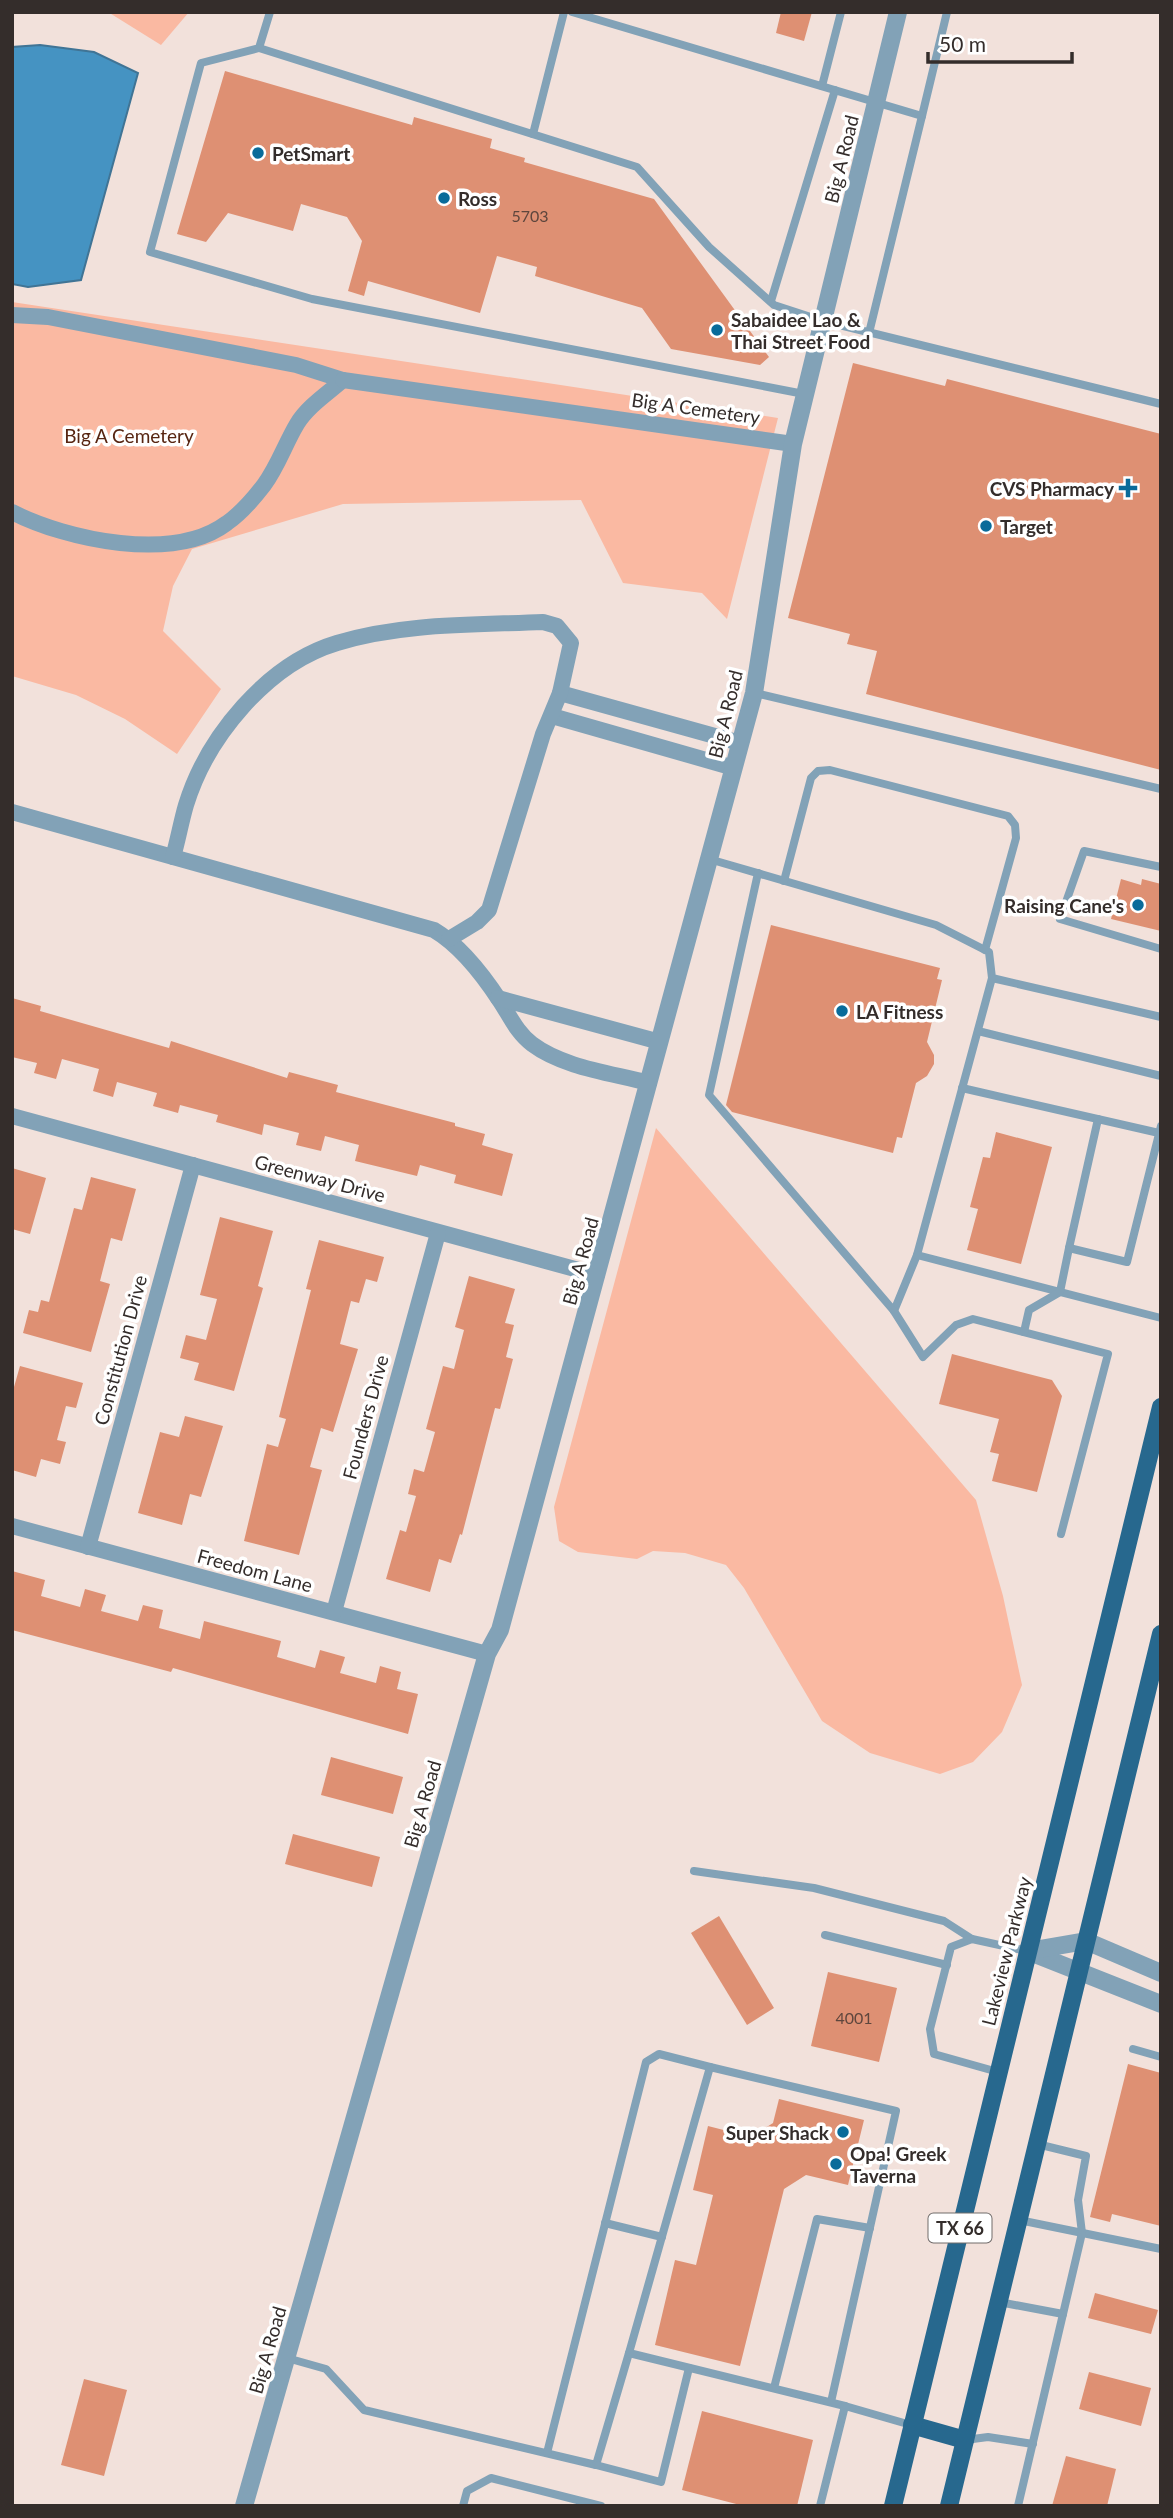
<svg xmlns="http://www.w3.org/2000/svg" width="1173" height="2518" viewBox="0 0 1173 2518" font-family="Lato,sans-serif">
  <rect width="100%" height="100%" fill="#f2e1db"/>
  <g fill="#fab9a2">
    <path d="M108,12H189L161,45Z"/>
    <path d="M12,302L778,418L727,619L702,593L623,583L581,500L343,504L192,549L173,586L163,631L221,689L177,754L125,719L76,695L12,676Z"/>
    <path d="M656,1128L976,1500L1003,1596L1022,1685L1002,1732L973,1762L940,1774L870,1753L822,1721L744,1588L726,1565L685,1553L653,1551L637,1559L578,1552L559,1541L554,1507Z"/>
  </g>
  <path fill="#4593c2" stroke="#407495" stroke-width="2" d="M40,45L94,52L138,73L81,280L28,287L12,284V47Z"/>
  <g fill="#de9073">
    <path d="M781,12H812L804,41L776,33Z"/>
    <path d="M225,71L412,125L414,117L492,139L490,148L525,158L524,162L654,199L769,357L760,365L671,349L642,308L535,276L537,267L497,256L480,313L368,281L364,296L348,291L362,241L347,217L301,204L293,231L228,213L206,242L177,234Z"/>
    <path d="M853,363L945,386L947,379L1161,434V770L866,694L877,651L847,644L850,634L788,618Z"/>
    <path d="M1121,879L1141,885L1142,879L1161,884V931L1111,919Z"/>
    <path d="M771,925L940,968L937,979L942,980L927,1042L934,1055V1064L927,1076L916,1083L902,1138L897,1137L893,1153L732,1112L726,1105Z"/>
    <path d="M12,998L41,1006L40,1011L169,1048L171,1041L287,1078L289,1072L338,1085L336,1092L455,1123V1126L485,1134L482,1145L513,1154L502,1196L454,1183L456,1175L420,1165L417,1176L355,1161L359,1145L325,1136L321,1151L296,1145L299,1133L264,1124L262,1135L216,1122L218,1115L180,1105L178,1113L153,1106L157,1093L117,1082L113,1097L93,1091L99,1069L62,1059L56,1079L34,1073L37,1063L12,1057Z"/>
    <path d="M996,1132L1052,1147L1021,1264L967,1250L978,1209L970,1207L983,1157L990,1158Z"/>
    <path d="M12,1168L46,1178L30,1234L12,1229Z"/>
    <path d="M91,1177L136,1189L122,1241L111,1238L100,1281L110,1284L91,1352L23,1333L29,1310L38,1312L41,1300L49,1302L74,1208L82,1210Z"/>
    <path d="M220,1217L273,1231L258,1286L263,1288L234,1391L194,1380L199,1363L180,1358L186,1335L206,1340L217,1299L200,1295Z"/>
    <path d="M319,1240L384,1257L377,1282L366,1279L359,1303L351,1301L340,1344L358,1349L333,1432L321,1428L310,1467L322,1470L299,1555L244,1541L267,1444L278,1447L286,1419L279,1417L311,1290L306,1289Z"/>
    <path d="M469,1276L515,1289L505,1323L514,1325L506,1357L513,1359L500,1409L495,1408L462,1535L460,1534L451,1563L439,1559L430,1592L386,1579L400,1530L406,1532L416,1496L408,1494L414,1469L424,1472L435,1432L426,1429L443,1366L454,1369L464,1330L455,1327Z"/>
    <path d="M952,1354L1052,1380L1062,1396L1037,1492L992,1481L999,1454L990,1452L999,1419L939,1404Z"/>
    <path d="M20,1366L83,1383L76,1408L66,1406L57,1440L66,1442L60,1464L41,1459L36,1477L12,1470V1394Z"/>
    <path d="M185,1416L223,1426L201,1497L190,1494L182,1525L138,1513L160,1432L179,1437Z"/>
    <path d="M12,1571L45,1580L41,1596L80,1607L85,1589L106,1595L101,1611L138,1621L143,1605L163,1610L159,1628L200,1639L204,1621L281,1641L277,1657L315,1668L320,1650L345,1657L340,1673L376,1683L380,1666L401,1672L397,1689L418,1694L408,1734L173,1668L171,1672L12,1630Z"/>
    <path d="M331,1757L403,1777L393,1814L321,1795Z"/>
    <path d="M293,1834L380,1857L372,1887L285,1864Z"/>
    <path d="M719,1916L774,2008L747,2025L691,1933Z"/>
    <path d="M828,1972L897,1988L879,2062L811,2046Z"/>
    <path d="M1128,2064L1161,2073V2226L1112,2214L1110,2222L1090,2217Z"/>
    <path d="M779,2099L864,2120L848,2185L806,2175L784,2189L740,2366L655,2345L675,2260L696,2265L713,2195L693,2190L708,2126L751,2137L773,2123Z"/>
    <path d="M1095,2293L1158,2310L1151,2334L1088,2318Z"/>
    <path d="M1089,2372L1151,2388L1141,2426L1079,2409Z"/>
    <path d="M84,2379L127,2390L104,2476L61,2465Z"/>
    <path d="M702,2411L813,2440L797,2506H744L682,2490Z"/>
    <path d="M1066,2456L1116,2469L1107,2506H1052Z"/>
  </g>
  <g fill="none" stroke-linecap="round" stroke-linejoin="round">
    <g stroke="#82a2b7" stroke-width="8">
      <path d="M270,12L259,48L201,63L150,252L312,299L804,394"/>
      <path d="M572,12L922,116L947,12"/>
      <path d="M259,48L637,167L709,247L774,305L823,321L1161,404"/>
      <path d="M822,86L841,12"/>
      <path d="M533,134L564,12"/>
      <path d="M771,301L835,90"/>
      <path d="M869,333L922,116"/>
      <path d="M755,693L1161,789"/>
      <path d="M709,859L936,925L989,952L992,978L1161,1017"/>
      <path d="M1161,867L1084,851L1060,919L1161,949"/>
      <path d="M758,873L709,1095L894,1311L917,1255L992,978"/>
      <path d="M784,881L811,778L818,771L830,770L1008,816L1015,825L1016,838L985,950"/>
      <path d="M978,1031L1161,1076"/>
      <path d="M962,1088L1159,1133"/>
      <path d="M1069,1248L1098,1119"/>
      <path d="M917,1255L1161,1318"/>
      <path d="M894,1311L923,1357L956,1325L973,1319L1108,1354L1061,1534"/>
      <path d="M1024,1332L1029,1310L1060,1292L1069,1248L1127,1262L1161,1126"/>
      <path d="M694,1871L814,1888L944,1921L972,1939"/>
      <path d="M825,1935L947,1965"/>
      <path d="M1133,2049L1161,2057"/>
      <path d="M998,2072L934,2054L930,2029L951,1947L972,1939L1027,1951"/>
      <path d="M1019,2220L1161,2249"/>
      <path d="M605,2223L662,2237"/>
      <path d="M999,2302L1063,2314"/>
      <path d="M287,2358L326,2369L364,2410L596,2465L629,2353"/>
      <path d="M774,2388L817,2219L870,2228"/>
      <path d="M831,2402L896,2111L710,2067L629,2353L845,2406"/>
      <path d="M965,2440L988,2437L1033,2444"/>
      <path d="M547,2453L646,2062L659,2054L710,2067"/>
      <path d="M596,2465L661,2482L689,2368"/>
      <path d="M463,2506L467,2491L491,2478L601,2506"/>
      <path d="M820,2506L845,2406L911,2425"/>
      <path d="M1018,2506L1082,2233L1078,2200L1086,2156L1037,2144"/>
    </g>
    <g stroke="#82a2b7" stroke-width="16">
      <path d="M12,315L48,317L296,365L343,380C328,393 307,407 297,424C285,444 278,466 264,485C254,498 240,514 227,523C174,563 67,540 12,512"/>
      <path d="M343,380L793,444"/>
      <path d="M560,693L740,743"/>
      <path d="M552,716L734,768"/>
      <path d="M12,812L434,930C461,946 483,975 500,1001C510,1016 517,1033 532,1044C564,1068 612,1073 649,1083"/>
      <path d="M173,857C178,840 181,822 186,805C207,737 267,664 337,643C402,623 475,625 543,622L557,626L571,643L560,693L543,734L489,910L477,922L449,939"/>
      <path d="M498,998L660,1042"/>
      <path d="M12,1116L597,1275"/>
      <path d="M12,1526L487,1654"/>
      <path d="M88,1547L193,1165"/>
      <path d="M334,1612L438,1233"/>
    </g>
    <g stroke="#82a2b7" stroke-width="18">
      <path d="M1027,1951L1161,2004"/>
      <path d="M1028,1951L1086,1941L1161,1973"/>
      <path d="M244,2506L487,1654L500,1630L754,693L793,444L898,12"/>
    </g>
    <g stroke="#27688e" stroke-width="18">
      <path d="M912,2425L965,2440"/>
      <path d="M893,2506L1161,1407"/>
      <path d="M949,2506L1161,1634"/>
    </g>
  </g>
  <g fill="#096b9a" stroke="#fff" stroke-width="2.5">
    <circle cx="258" cy="153" r="7"/>
    <circle cx="444" cy="198" r="7"/>
    <circle cx="717" cy="330" r="7"/>
    <path d="M1124.5 477.5h7v7h7v7h-7v7h-7v-7h-7v-7h7z"/>
    <circle cx="986" cy="526" r="7"/>
    <circle cx="1138" cy="905" r="7"/>
    <circle cx="842" cy="1011" r="7"/>
    <circle cx="843" cy="2132" r="7"/>
    <circle cx="836" cy="2164" r="7"/>
  </g>
  <g text-anchor="middle" dominant-baseline="central" stroke-width="7" stroke-linejoin="round" paint-order="stroke">
    <g font-size="16" fill="#5e463d">
      <text x="530" y="215">5703</text>
      <text x="854" y="2017">4001</text>
    </g>
    <rect fill="#fff" stroke="#716c6b" stroke-width="2" x="928.5" y="2213.5" width="63" height="29" rx="5"/>
    <g font-size="18" font-weight="bold" fill="#342d2b">
      <text x="960" y="2228">TX 66</text>
    </g>
    <g font-size="19" font-weight="bold" fill="#342d2b" stroke="#fff" text-anchor="start">
      <text x="272" y="153">PetSmart</text>
      <text x="458" y="198">Ross</text>
      <text x="731" y="319">Sabaidee Lao &amp;<tspan x="731" dy="22">Thai Street Food</tspan></text>
      <text x="1114" y="488" text-anchor="end">CVS Pharmacy</text>
      <text x="1000" y="526">Target</text>
      <text x="1124" y="905" text-anchor="end">Raising Cane's</text>
      <text x="856" y="1011">LA Fitness</text>
      <text x="829" y="2132" text-anchor="end">Super Shack</text>
      <text x="850" y="2153">Opa! Greek<tspan x="850" dy="22">Taverna</tspan></text>
    </g>
    <g font-size="19" fill="#342d2b" stroke="#fff">
      <text transform="translate(841 159) rotate(-76)">Big A Road</text>
      <text transform="translate(696 408) rotate(8)">Big A Cemetery</text>
      <text transform="translate(725 714) rotate(-76)">Big A Road</text>
      <text transform="translate(320 1178) rotate(15)">Greenway Drive</text>
      <text transform="translate(580 1261) rotate(-75)">Big A Road</text>
      <text transform="translate(120 1350) rotate(-75)">Constitution Drive</text>
      <text transform="translate(365 1417) rotate(-75)">Founders Drive</text>
      <text transform="translate(255 1570) rotate(15)">Freedom Lane</text>
      <text transform="translate(422 1804) rotate(-74)">Big A Road</text>
      <text transform="translate(1006 1951) rotate(-76)">Lakeview Parkway</text>
      <text transform="translate(267 2350) rotate(-74)">Big A Road</text>
    </g>
    <g font-size="19" fill="#572511" stroke="#fff">
      <text x="129" y="435">Big A Cemetery</text>
    </g>
  </g>
  <rect width="1173" height="2518" fill="none" stroke="#342d2b" stroke-width="28"/>
  <path d="M928 52v10h144v-10" fill="none" stroke="#342d2b" stroke-width="3.5"/>
  <text x="939" y="52" font-size="21" fill="#342d2b" stroke="#ffffff" stroke-width="5" paint-order="stroke">50 m</text>
</svg>
